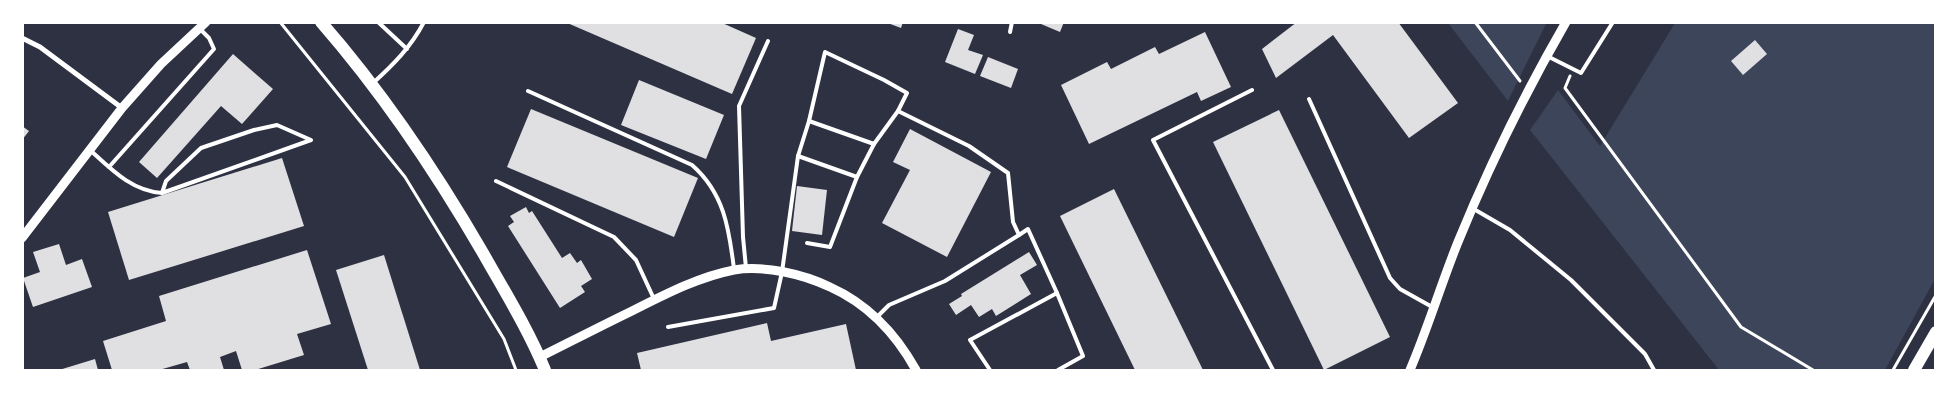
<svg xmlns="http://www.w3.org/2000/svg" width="1958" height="393" viewBox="0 0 1958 393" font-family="'Source Serif 4',serif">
  <rect width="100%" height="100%" fill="#2d3142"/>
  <g fill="#3c4559">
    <path d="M1547,22L1508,101L1448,23Z"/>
    <path d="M1675,23H1935V279L1885,370L1825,369L1824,370H1719L1530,130L1558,90L1600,146Z"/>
  </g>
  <g fill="#e0e0e3">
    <path d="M565,22H720L756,38L732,94Z"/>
    <path d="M885,22H903L901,28Z"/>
    <path d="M1042,22H1064L1060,32L1041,24Z"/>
    <path d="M1297,22H1398L1458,103L1409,138L1333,35L1276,78L1262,49Z"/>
    <path d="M958,29L974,35L968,50L983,55L975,74L945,62Z"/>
    <path d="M1205,32L1231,87L1201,101L1197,92L1089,144L1061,85L1107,62L1111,69L1155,47L1159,54Z"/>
    <path d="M1755,40L1767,54L1743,75L1731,61Z"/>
    <path d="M233,54L273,89L242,124L221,106L157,178L139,162Z"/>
    <path d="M988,57L1018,69L1011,88L980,76Z"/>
    <path d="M639,80L724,115L706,159L621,125Z"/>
    <path d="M531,109L698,178L674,237L507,167Z"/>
    <path d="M1279,110L1390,337L1324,370L1213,142Z"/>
    <path d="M22,126L29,131L22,140Z"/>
    <path d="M910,129L991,172L947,257L882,223L910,170L893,162Z"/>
    <path d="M282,158L304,226L129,280L108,212Z"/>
    <path d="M797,186L827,190L822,235L792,231Z"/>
    <path d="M1114,189L1203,370H1135L1060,216Z"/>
    <path d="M526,207L529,213L532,211L562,258L570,253L577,263L581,260L592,279L581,286L585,292L560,308L508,226L514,222L510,216Z"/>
    <path d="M59,244L66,265L82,259L92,287L33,307L23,278L40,272L33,252Z"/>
    <path d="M307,250L331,324L297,334L304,355L255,370H242L236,351L220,357L224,370H190L187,362L159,370H112L103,341L166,321L159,296Z"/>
    <path d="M1029,252L1037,265L1020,275L1031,294L996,316L992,309L979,317L971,305L956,315L949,304L962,296L961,294Z"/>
    <path d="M384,255L420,370H368L336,270Z"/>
    <path d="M767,323L771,341L846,324L856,370H641L637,353Z"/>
    <path d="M95,359L98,370H59Z"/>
  </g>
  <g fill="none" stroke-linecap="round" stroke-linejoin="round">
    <g stroke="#fff" stroke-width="3">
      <path d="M280,22L405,177L504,339L516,370"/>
      <path d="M1475,22L1520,81"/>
      <path d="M1570,76L1565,88L1741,327L1813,370"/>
      <path d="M1893,370L1936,295"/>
    </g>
    <g stroke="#fff" stroke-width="4">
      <path d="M378,22L407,49"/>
      <path d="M1010,32L1012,22"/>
      <path d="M1547,56L1581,73L1613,22"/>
      <path d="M373,83C393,65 411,47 424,22"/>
      <path d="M1252,90L1153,140L1273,370"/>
      <path d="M528,91L692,165C724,193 729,228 734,269"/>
      <path d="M1309,99L1390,278L1400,289L1434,308"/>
      <path d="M809,121L874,144L898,111"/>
      <path d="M90,150C112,170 132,191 162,193L311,140L277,125L254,130L201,148L166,181L162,193"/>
      <path d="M798,156L857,177L874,144"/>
      <path d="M109,167L214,49L209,38L199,28"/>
      <path d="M496,181L614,237L636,260L654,299"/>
      <path d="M1472,208L1510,230L1571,280L1645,354L1654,370"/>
      <path d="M1019,235L1028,229L1057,293L1083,356L1058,370"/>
      <path d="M807,243L830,247L857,177"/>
      <path d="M746,268L743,237L739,106L768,41"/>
      <path d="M668,327L774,308L782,272L798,156L809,121L825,52L884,80L907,93L898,111L969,146L1008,173L1013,222L1019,235L945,281L889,305L877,317"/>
      <path d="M990,370L970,340L1057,293"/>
    </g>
    <path stroke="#fff" stroke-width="5" d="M22,38L40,47L122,108"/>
    <g stroke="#fff" stroke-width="9">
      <path d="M22,238L122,108L161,64L206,22"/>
      <path d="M540,357C570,342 601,326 632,311C664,295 698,277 734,270C764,265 803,274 830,287C868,304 896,334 916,370"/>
      <path d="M1410,370C1428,328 1441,284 1458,242C1489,166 1525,93 1566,22"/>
    </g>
    <g stroke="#fff" stroke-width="12">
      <path d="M321,22C383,93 436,172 483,253C505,292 528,329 545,370"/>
      <path d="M1914,370L1936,332"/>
    </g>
  </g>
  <rect width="1958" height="393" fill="none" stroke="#ffffff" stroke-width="48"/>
</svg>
